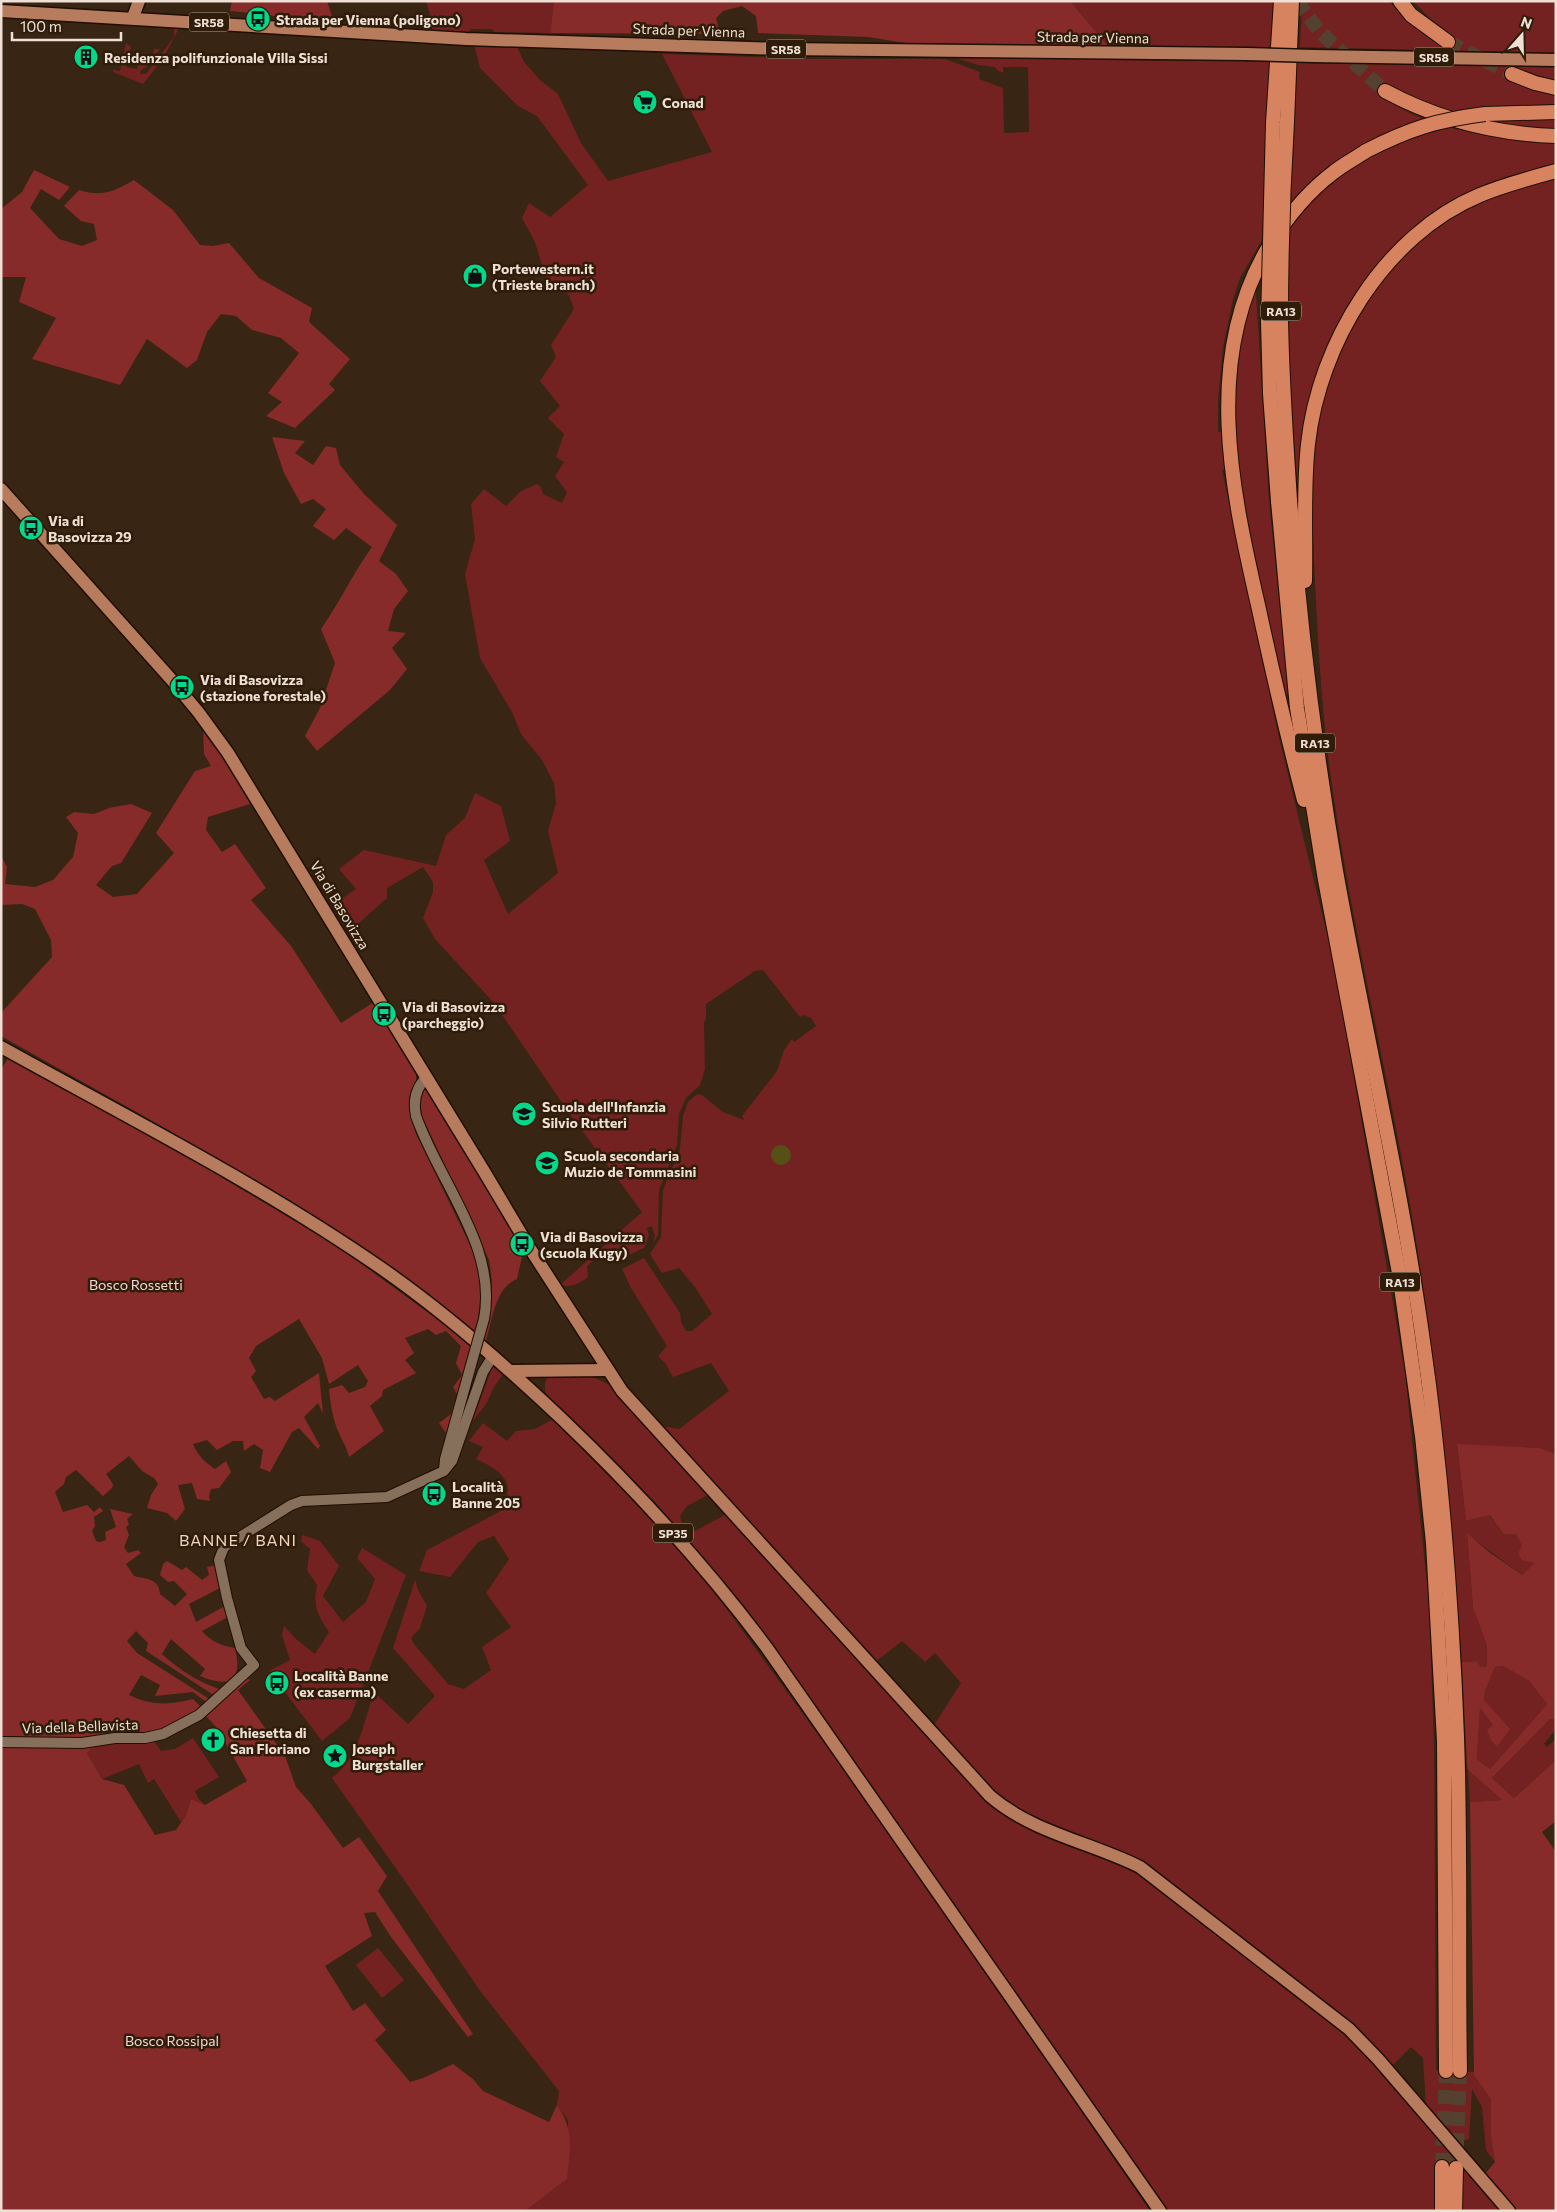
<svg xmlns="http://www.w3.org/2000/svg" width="1557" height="2212" viewBox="0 0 1557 2212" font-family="Commissioner,sans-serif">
  <rect width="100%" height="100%" fill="#392513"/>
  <g fill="#742221">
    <path d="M426,1H554L550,33L494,32L492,29H471L468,32L429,30L430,15Z"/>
    <path d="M1070,1H1275L1273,48L1108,46Z"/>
    <path d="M1302,1H1389C1405,20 1423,36 1445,48L1452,35L1431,19L1413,1H1556V53L1300,47Z"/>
    <path d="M174,27L179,28L164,57L143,84L113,72V70L120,71L126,43L131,47L126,67L137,69L140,53L153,54L154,49H160L145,68L141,70L140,74H146L174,37Z"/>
    <path d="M474,44L517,47L524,62L540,80L558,94L581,143L608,181L712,152L662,54L815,59H945L980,72L979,79L1003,88L1004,133L1029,132L1028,67H1003V73L997,70L995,67L978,65L953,57L954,54L1108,60L1273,61L1262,240L1240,278L1233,299L1223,347L1218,401V432H1229L1237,350L1255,278L1269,502L1289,694H1284L1260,585L1238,467L1222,470L1279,738L1335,967L1405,1373L1429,1604L1434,1747L1436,2070L1474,2072L1491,2099V2137L1495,2162L1486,2150L1482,2107L1472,2089L1469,2139L1463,2141L1454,2139L1426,2107L1423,2058L1411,2047L1392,2066C1347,2015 1290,1974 1236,1933C1202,1908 1169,1879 1132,1858C1097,1839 1058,1833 1023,1813C988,1792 961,1757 933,1727L961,1683L935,1653L925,1662L902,1641L874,1663L661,1426L679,1429L729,1391L711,1363L673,1377L665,1363L658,1356L667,1346L631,1288L622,1269L644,1258L680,1313L681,1322L686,1331H692L712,1314L695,1287L679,1268L662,1273L650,1254L661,1237L663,1190L680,1149L683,1116L688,1102L697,1094L702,1095L723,1112L744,1120L742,1116L777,1071L784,1050L792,1039L794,1042L816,1026L811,1018L804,1015L800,1017L763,970L755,971L706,1004V1019L704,1022L705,1069L700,1085L686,1098L679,1114L677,1145L659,1190L658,1235L653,1244L655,1236L652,1226L647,1228L649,1235L644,1248L625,1257L617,1250L607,1254L606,1249L587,1266L588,1277C578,1284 572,1288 560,1285L642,1212L567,1110L494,1003L435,939L423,918L433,892V882L423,867L387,888V898L350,931L334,904L356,889L339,869L364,850L436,866L446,835L465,818L475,793L501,806L510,841L484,860L508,914L558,873L548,831L556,803L554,783L542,760L521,734L512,712L480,658L465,574L475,539L471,504L484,489L506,506L521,491L537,484L541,487L543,494L562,503L567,492L555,476L564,462L556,457L564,434L548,418L560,406L540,381L556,357L551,345L574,309L569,295L547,282L535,242L522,218L529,203L550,217L588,185L537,116L518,106L480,68Z"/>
    <path d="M1297,60L1556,66V81L1515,68L1510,80L1556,94V106L1485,107V117L1556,118V129C1498,126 1443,115 1392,86L1385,91L1381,98C1394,104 1406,112 1419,117C1457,133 1515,142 1556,143V164L1505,177L1498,181L1504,193L1556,177V1454L1540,1448L1457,1445L1466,1521L1490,1515C1496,1527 1506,1525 1515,1533C1518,1535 1532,1558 1536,1563L1522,1575L1467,1534L1473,1608L1487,1646V1666L1481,1667L1477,1661L1462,1662C1450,1500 1435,1342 1406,1181C1382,1049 1351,918 1332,785C1319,695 1316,603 1312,512H1300L1287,353V221L1363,147C1332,165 1311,178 1289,206Z"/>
    <path d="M498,1367L504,1373L494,1387L486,1404L472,1422L492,1368Z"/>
    <path d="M552,1375L593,1377L612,1386L708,1495L687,1506L680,1516L683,1528L693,1532L725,1515L993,1806C1036,1836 1088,1849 1135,1871L1355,2040L1504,2211H1462L1461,2168L1435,2167L1434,2211H1169L746,1608L655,1502L546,1394C544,1386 544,1379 552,1375Z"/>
    <path d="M553,1419L634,1501L698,1571L726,1608L872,1809L1150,2211H525L567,2179L568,2120L557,2105L559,2091L481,1992L400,1874L332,1778C358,1759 364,1722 374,1692L408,1724L435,1696L393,1648L415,1580L418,1590L427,1606L420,1628L411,1638L414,1644L448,1684L464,1689L491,1670L482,1647L511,1627L486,1593L509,1559L494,1536L478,1542L450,1577L419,1571L427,1550L499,1512C519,1483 502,1471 476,1459L483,1447L469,1441L483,1423L507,1441L516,1431L535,1429Z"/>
    <path d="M302,1535L320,1541L339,1566L323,1596L343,1622L366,1602L375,1579L357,1558L362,1548L406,1575L350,1718L322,1741L269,1671L290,1660L282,1635L284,1626L296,1639L315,1654L329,1632C317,1614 313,1607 317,1585L307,1570L310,1549L301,1541Z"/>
    <path d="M1503,1666L1529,1681L1547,1704L1490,1769L1477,1759L1480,1708L1493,1725L1497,1746L1503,1739L1484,1700L1485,1691L1495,1667Z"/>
    <path d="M1550,1719L1556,1720V1729L1544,1744L1547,1747L1556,1739V1760L1514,1798L1492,1778Z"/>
    <path d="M193,1738L219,1777L195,1791L198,1798L205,1805L191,1799L186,1815L181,1822L154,1779L148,1783L139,1764L102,1779L87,1753L95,1745L104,1743L154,1741L161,1751L175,1749Z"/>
    <path d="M1468,1770L1502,1800L1470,1802Z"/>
    <path d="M378,1948L404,1980L382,1998L356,1965Z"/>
  </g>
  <g fill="#862b2a" fill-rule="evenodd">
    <path d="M232,1H327L334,22C316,26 303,21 285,18C267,14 248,13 230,11Z"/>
    <path d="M554,1H1070L1108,46L906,43L868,37L758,33L756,16L742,6L723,11L716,18L720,34L550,33Z"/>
    <path d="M34,170L70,187L59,200L41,189L30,208L59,239L82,246L97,240L94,224L81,221L64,206L79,190C102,197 113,192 134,180L173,210L200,245L213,246L229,243L259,278L312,308L309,322L350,359L329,384L335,390L295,428L266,416L282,402L268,393L299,353L281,338L252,330L236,316L221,314L207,332L197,360L187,368L147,339L120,385L32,359L56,318L19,302L26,277H1V209L22,192Z"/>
    <path d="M272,437L305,441L295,453L313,465L326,446L336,448L340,465L364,494L397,525L379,561L396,574L408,591L394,609L388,631L406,633L392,648L407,669L390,690L317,751L305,736L320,708L335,663L321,629C340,602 353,573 372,547L346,528L334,540L313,526L326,509L313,499L301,504L284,473Z"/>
    <path d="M203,726L253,803L208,817L206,830L222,852L235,844L266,888L251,900L291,946L341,1023L374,1002L413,1064L416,1072V1081L409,1097L411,1117L416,1134L473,1251L480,1273L481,1295L478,1317L489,1319C493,1299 493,1281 489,1260L422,1116L420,1100L424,1089H428L521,1242L522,1257L517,1279C495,1288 492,1320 486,1341C339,1217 167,1131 1,1036V1013L52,957L51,940L35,909L22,904L1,905V856L7,867L5,884L35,887L53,880L73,857L78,833L66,817L74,812L94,814L109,808L131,804L152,813L121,863L112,866L96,885L113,897L137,894L174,853L156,833L195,771L211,766L204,754Z"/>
    <path d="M8,1058L206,1168L337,1246L441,1322L471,1346L444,1446L446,1433L439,1423L451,1414L457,1394L453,1387L462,1375L456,1363L461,1346L446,1331L436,1335L428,1329L405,1338L414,1353L405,1360L416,1373L383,1390L382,1396L370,1406L384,1431L349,1457C346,1444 340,1438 336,1426C332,1414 330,1402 329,1389L342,1385L349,1393L365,1387L368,1381L358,1365L329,1384L322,1358L299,1319L256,1346L249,1358L256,1371L251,1377L264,1399L270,1397L275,1401L319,1373L323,1414L318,1403L304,1417L320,1446L318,1449L299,1428L292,1432L270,1472L260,1468L263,1450L254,1444L244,1451L243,1441H233L217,1450L207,1440L193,1444C198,1456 205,1462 215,1469L226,1461L231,1472L219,1488L211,1489L209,1497L210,1501L197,1499L192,1483L178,1485L185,1509L176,1521L167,1513L147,1508L151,1495L158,1484L154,1478L142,1471L129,1456L106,1474L113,1484L112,1488L103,1496L76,1470L66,1477L64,1484L55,1492L63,1512L87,1505L94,1512L100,1507L103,1511L94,1517L95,1526L92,1531L96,1541L100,1542L106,1540L105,1532L116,1527L110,1509L133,1514L127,1519L129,1525L126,1527L129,1535L124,1547L128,1553L138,1550L141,1553L126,1564L134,1576C146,1579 159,1578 160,1594L175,1606L187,1594L174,1581L168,1582L160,1575L163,1564L167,1561L182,1570L186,1567L202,1580L209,1575L207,1567L216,1565L220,1588L189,1604L196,1622L225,1606L228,1617L202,1631C210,1641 222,1646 235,1648C243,1682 229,1688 200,1676L205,1669L171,1639L162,1654C181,1671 199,1683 223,1690L215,1696L146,1651L148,1643L136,1631L127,1641L137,1653L211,1700L206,1702L193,1692L155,1696L160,1685L141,1675L129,1695C151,1706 170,1705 193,1699L203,1709L149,1736H112L65,1738L1,1736V1070Z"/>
    <path d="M1457,1444L1540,1448L1556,1454V1720L1550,1719L1492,1778L1514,1798L1556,1760V1821L1542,1832L1556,1852V2211H1516L1485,2174L1495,2162L1491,2137V2099L1474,2075L1470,1802L1502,1800L1468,1770L1467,1765L1462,1662L1477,1661L1481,1667L1487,1666V1646L1473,1608L1467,1533L1489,1552L1522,1575L1535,1563L1522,1560L1518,1554L1522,1545L1516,1534H1504L1490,1515L1466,1521ZM1503,1666L1529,1681L1547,1704L1490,1769L1477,1759L1480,1708L1493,1725L1487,1730L1491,1740L1497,1747L1510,1729L1484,1700L1485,1691L1495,1667Z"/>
    <path d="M245,1677L250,1680L238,1690L285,1756L296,1787L311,1804L343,1848L359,1837L387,1876L378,1891L473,2034L468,2037L391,1937L375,1912L364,1913L372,1936L325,1966L353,2011L365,2003L386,2030L375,2040L410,2082L423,2078L453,2064L473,2079L483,2091L549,2122L557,2105C575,2131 570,2149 567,2179L525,2211H1V1746L95,1745L87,1753L102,1779L124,1785L155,1835L176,1830L186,1815L191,1799L205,1805L247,1781L217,1728L205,1715Z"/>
  </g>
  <circle fill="#574f18" cx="781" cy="1155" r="10"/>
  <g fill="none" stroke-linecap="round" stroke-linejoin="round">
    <g stroke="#544130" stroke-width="14" stroke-dasharray="14 7" stroke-linecap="butt">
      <path d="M1297,1L1320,32L1385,91"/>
      <path d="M1448,42L1512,74"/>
      <path d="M1442,2167L1446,2071"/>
      <path d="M1456,2168L1460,2071"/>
    </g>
    <defs>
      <g id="minor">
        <path d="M427,1077C415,1088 413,1101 416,1116C439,1182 498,1247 484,1319"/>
        <path d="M444,1470L445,1459L471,1365"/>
        <path d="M1,1742L82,1743L115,1738H145L163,1734L199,1715L254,1665L241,1648L227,1598L219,1560L224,1547L291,1505L302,1501L387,1497L444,1471L452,1461L483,1372L493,1356"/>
      </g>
      <g id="major">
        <path d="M1,11L466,39L783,49L1247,54"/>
        <path d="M133,17L139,1"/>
        <path d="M1313,56L1556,60"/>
        <path d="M1,489L170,678L199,713L228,753L485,1173L529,1247L622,1391L990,1796C1033,1833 1090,1842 1140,1867L1349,2029L1378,2059L1509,2211"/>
        <path d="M1,1047C129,1118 261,1185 381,1268C446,1313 506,1366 563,1420C637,1491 706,1566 767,1648L1160,2211"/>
        <path d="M511,1371L607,1370"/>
      </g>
      <g id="highway">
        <path d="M1400,1L1411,15L1448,42"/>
        <path d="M1512,74L1535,83L1556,88"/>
        <path d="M1385,91C1437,119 1496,134 1556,136"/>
        <path d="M1485,114L1556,112"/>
        <path d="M1287,122L1292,1"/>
        <path d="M1273,123L1281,1"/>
        <path d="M1290,500C1300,625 1315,748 1336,871C1364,1028 1401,1183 1423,1341C1442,1472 1452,1605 1457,1737C1461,1848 1458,1960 1460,2071"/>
        <path d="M1278,501L1297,708L1325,880L1399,1273L1422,1436L1433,1543L1444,1741L1446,2071"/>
        <path d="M1305,581C1306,536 1303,489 1308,444C1319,344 1384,235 1480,195C1504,185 1530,178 1556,171"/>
        <path d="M1304,800C1287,735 1272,670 1258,605C1231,487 1203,358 1268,248C1286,218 1306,193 1334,172C1344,164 1356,158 1366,151"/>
        <path d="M1442,2211V2167"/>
        <path d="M1455,2211L1456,2168"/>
      </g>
    </defs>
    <use href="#minor" stroke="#200e00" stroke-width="12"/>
    <use href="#major" stroke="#200e00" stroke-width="15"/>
    <use href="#highway" stroke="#200e00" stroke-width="16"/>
    <use href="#minor" stroke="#866f5b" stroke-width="10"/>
    <use href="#major" stroke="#b77b5d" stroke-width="12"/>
    <use href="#highway" stroke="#d7835f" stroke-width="14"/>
    <defs>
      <path id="minor-bridge" d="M471,1365L484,1319"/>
      <path id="major-bridge" d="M1247,54L1313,56"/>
      <g id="highway-bridge">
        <path d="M1287,122C1283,187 1281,253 1281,319C1282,379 1286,440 1290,500"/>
        <path d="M1273,123L1268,322L1270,394L1278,501"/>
        <path d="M1366,151C1409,129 1437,120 1485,114"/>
      </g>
    </defs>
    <use href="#minor-bridge" stroke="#200e00" stroke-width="12" stroke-linecap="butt"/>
    <use href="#major-bridge" stroke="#200e00" stroke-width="15" stroke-linecap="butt"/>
    <use href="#highway-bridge" stroke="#200e00" stroke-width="16" stroke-linecap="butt"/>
    <use href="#minor-bridge" stroke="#866f5b" stroke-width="10"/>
    <use href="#major-bridge" stroke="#b77b5d" stroke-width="12"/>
    <use href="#highway-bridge" stroke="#d7835f" stroke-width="14"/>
  </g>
  <defs>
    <symbol id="bus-disc" viewBox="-11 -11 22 22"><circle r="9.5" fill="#04d98b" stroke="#2f1c09"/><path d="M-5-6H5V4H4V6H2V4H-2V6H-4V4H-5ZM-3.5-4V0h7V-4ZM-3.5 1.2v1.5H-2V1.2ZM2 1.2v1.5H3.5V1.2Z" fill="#111"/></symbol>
    <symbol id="building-disc" viewBox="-11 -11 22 22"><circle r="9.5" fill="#04d98b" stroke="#2f1c09"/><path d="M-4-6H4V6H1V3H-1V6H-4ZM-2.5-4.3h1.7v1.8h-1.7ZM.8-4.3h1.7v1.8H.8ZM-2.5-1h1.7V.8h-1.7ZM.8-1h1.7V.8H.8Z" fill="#111"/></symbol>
    <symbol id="supermarket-disc" viewBox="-11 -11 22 22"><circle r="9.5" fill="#04d98b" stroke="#2f1c09"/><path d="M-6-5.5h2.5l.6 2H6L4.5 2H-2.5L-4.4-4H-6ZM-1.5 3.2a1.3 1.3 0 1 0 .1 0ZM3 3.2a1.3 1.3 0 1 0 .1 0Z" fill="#111"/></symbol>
    <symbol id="shop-disc" viewBox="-11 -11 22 22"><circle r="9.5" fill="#04d98b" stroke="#2f1c09"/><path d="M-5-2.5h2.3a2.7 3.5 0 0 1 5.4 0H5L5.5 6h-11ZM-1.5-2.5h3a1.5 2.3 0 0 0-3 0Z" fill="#111"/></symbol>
    <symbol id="school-disc" viewBox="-11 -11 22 22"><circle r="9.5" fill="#04d98b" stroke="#2f1c09"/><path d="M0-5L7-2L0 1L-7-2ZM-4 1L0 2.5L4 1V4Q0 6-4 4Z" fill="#111"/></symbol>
    <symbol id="church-disc" viewBox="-11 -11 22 22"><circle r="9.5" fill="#04d98b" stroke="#2f1c09"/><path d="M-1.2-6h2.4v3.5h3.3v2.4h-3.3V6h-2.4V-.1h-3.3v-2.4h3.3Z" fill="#111"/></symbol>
    <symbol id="sight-disc" viewBox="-11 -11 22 22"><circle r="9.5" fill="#04d98b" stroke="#2f1c09"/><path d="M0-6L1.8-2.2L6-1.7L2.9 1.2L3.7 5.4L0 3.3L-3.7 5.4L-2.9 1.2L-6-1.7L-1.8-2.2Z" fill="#111"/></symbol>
  </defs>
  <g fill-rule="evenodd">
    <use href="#bus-disc" x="244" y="5" width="28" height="28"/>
    <use href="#building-disc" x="72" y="43" width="28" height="28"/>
    <use href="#supermarket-disc" x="631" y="88" width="28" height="28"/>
    <use href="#shop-disc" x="461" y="262" width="28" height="28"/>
    <use href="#bus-disc" x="17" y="514" width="28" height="28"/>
    <use href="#bus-disc" x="168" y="673" width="28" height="28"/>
    <use href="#bus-disc" x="370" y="1000" width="28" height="28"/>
    <use href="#school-disc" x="510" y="1100" width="28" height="28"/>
    <use href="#school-disc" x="533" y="1149" width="28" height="28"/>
    <use href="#bus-disc" x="508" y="1230" width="28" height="28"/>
    <use href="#bus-disc" x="420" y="1480" width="28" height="28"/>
    <use href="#bus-disc" x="263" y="1669" width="28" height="28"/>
    <use href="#church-disc" x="199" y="1726" width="28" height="28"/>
    <use href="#sight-disc" x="321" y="1742" width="28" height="28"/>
  </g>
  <g text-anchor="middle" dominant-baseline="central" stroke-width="5" stroke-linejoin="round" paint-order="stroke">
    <g fill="#2f1c09" stroke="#b5a598" stroke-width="1">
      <rect x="189" y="12.5" width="40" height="19" rx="4"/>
      <rect x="766" y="39.5" width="40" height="19" rx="4"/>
      <rect x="1414" y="47.5" width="40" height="19" rx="4"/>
      <rect x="1261" y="301.5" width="40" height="19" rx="4"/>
      <rect x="1295" y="733.5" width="40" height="19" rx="4"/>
      <rect x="1380" y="1272.5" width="40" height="19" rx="4"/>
      <rect x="653" y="1523.5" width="40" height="19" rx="4"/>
    </g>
    <g font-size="12" font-weight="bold" fill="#eee0d5">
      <text x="209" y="22">SR58</text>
      <text x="786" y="49">SR58</text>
      <text x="1434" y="57">SR58</text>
      <text x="1281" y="311">RA13</text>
      <text x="1315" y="743">RA13</text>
      <text x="1400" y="1282">RA13</text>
      <text x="673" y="1533">SP35</text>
    </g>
    <g font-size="14" font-weight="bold" fill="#eee0d5" stroke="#2f1c09" text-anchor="start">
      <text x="276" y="19">Strada per Vienna (poligono)</text>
      <text x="104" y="57">Residenza polifunzionale Villa Sissi</text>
      <text x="662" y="102">Conad</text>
      <text x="492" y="268">Portewestern.it<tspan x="492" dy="16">(Trieste branch)</tspan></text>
      <text x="48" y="520">Via di<tspan x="48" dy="16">Basovizza 29</tspan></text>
      <text x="200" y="679">Via di Basovizza<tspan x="200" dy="16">(stazione forestale)</tspan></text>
      <text x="402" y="1006">Via di Basovizza<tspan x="402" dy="16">(parcheggio)</tspan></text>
      <text x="542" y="1106">Scuola dell'Infanzia<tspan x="542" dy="16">Silvio Rutteri</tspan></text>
      <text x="564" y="1155">Scuola secondaria<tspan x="564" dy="16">Muzio de Tommasini</tspan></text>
      <text x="540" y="1236">Via di Basovizza<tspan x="540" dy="16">(scuola Kugy)</tspan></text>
      <text x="452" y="1486">Località<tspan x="452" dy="16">Banne 205</tspan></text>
      <text x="294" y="1675">Località Banne<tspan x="294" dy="16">(ex caserma)</tspan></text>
      <text x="230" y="1732">Chiesetta di<tspan x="230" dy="16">San Floriano</tspan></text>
      <text x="352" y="1748">Joseph<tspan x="352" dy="16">Burgstaller</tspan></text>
    </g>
    <g font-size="14" fill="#eee0d5" stroke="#2f1c09">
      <text transform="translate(689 30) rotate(2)">Strada per Vienna</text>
      <text transform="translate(1093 37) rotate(1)">Strada per Vienna</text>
      <text transform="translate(340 905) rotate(59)">Via di Basovizza</text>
      <text transform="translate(80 1726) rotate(-2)">Via della Bellavista</text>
    </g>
    <g font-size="14" fill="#f3d8d5" stroke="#2f1c09">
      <text x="136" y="1284">Bosco Rossetti</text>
      <text x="172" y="2040">Bosco Rossipal</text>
    </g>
    <g font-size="16" letter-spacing="1" fill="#f0d5bf" stroke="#2f1c09">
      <text x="238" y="1539">BANNE / BANI</text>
    </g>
  </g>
  <rect width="1557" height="2212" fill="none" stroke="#eee0d5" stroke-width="5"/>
  <g transform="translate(1522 35) rotate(20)" stroke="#2f1c09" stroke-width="4" paint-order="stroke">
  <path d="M0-4L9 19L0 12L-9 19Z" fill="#eee0d5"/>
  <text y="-8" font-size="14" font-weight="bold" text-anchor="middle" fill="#eee0d5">N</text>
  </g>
  <path d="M12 32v8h109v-8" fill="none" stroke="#eee0d5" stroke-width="2.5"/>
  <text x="20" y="32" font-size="15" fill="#eee0d5" stroke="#2f1c09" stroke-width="4" paint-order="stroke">100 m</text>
</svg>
